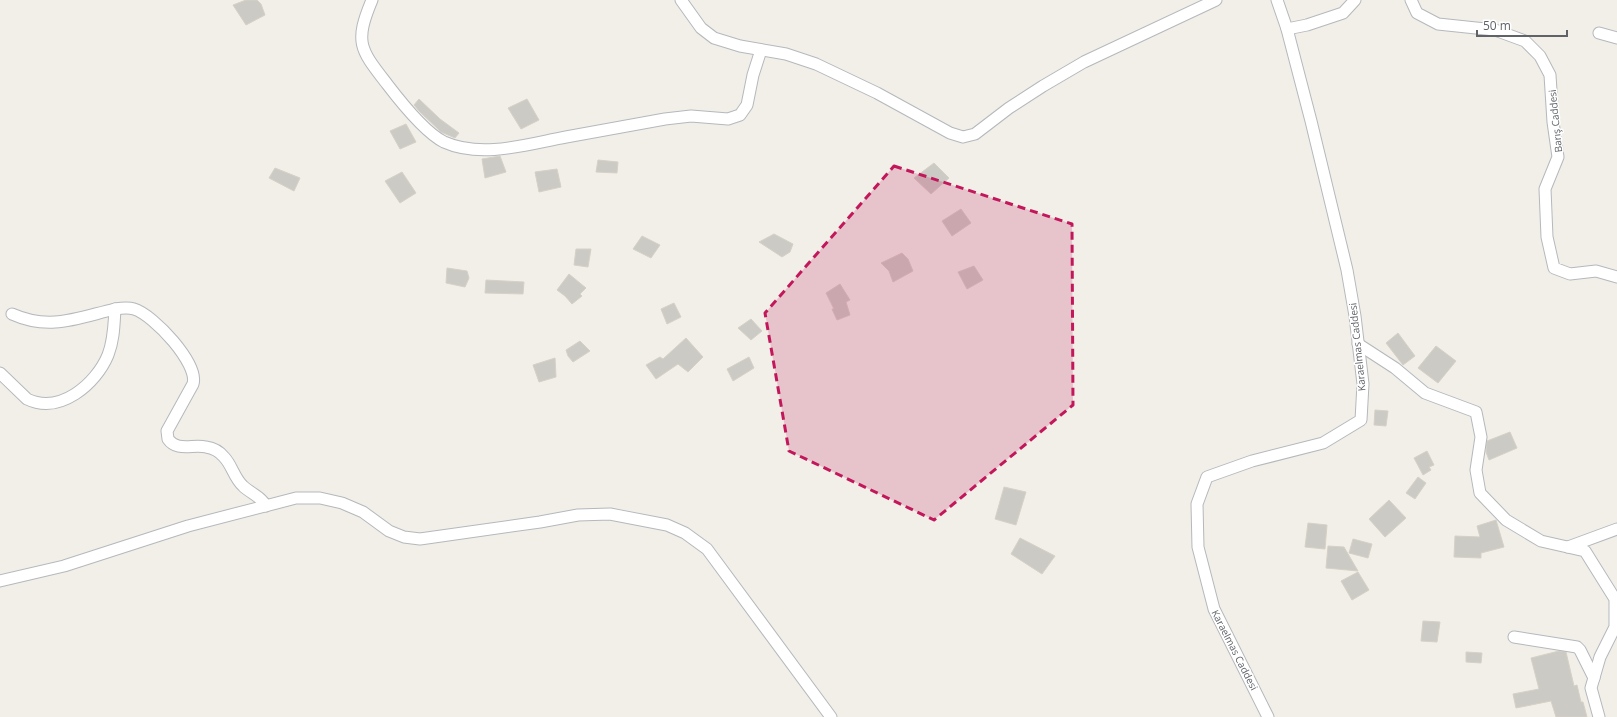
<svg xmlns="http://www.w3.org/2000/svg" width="1617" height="717" viewBox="0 0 1617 717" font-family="'Open Sans',sans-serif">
  <rect width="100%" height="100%" fill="#f1efe8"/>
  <g fill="#cccac5" stroke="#d6d1c6">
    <path d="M246,0H257L261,4L265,15L246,25L233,5Z"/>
    <path d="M419,99L440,119L459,133L455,138L441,132L419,111L414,105Z"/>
    <path d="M527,99L539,120L521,129L508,108Z"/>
    <path d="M406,124L416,142L400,149L390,131Z"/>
    <path d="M500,156L506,172L485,178L482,159Z"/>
    <path d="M598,160L618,162L617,173L596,172Z"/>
    <path d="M934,163L949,178L931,194L914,178Z"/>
    <path d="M275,168L300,178L294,191L269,178Z"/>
    <path d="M557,169L561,187L539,192L535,172Z"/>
    <path d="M402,172L416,193L400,203L385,181Z"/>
    <path d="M961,209L971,223L952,236L942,221Z"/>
    <path d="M774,234L793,244L790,252L782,257L759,242Z"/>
    <path d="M642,236L660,245L651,258L633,249Z"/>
    <path d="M576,249H591L588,267L574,265Z"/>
    <path d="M902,253L908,259L913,271L893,282L889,271L881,263Z"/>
    <path d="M974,266L983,280L967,289L958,272Z"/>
    <path d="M447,268L467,271L469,278L465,287L446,283Z"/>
    <path d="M569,274L586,288L580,294L582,296L572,304L565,296L557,290Z"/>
    <path d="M486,280L524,282L523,294L485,293Z"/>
    <path d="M840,284L850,300L846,302L850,315L837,320L832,309H834L826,293Z"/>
    <path d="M674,303L681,317L667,324L661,309Z"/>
    <path d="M751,319L762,331L751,340L738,328Z"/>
    <path d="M1398,333L1415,356L1403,365L1386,343Z"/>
    <path d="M686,338L703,357L688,372L678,364L656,379L646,365L660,357L663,359Z"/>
    <path d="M580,341L590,351L573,362L568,356L566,350Z"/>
    <path d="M1436,346L1456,361L1438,383L1418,368Z"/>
    <path d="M749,357L754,368L733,381L727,369Z"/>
    <path d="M555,358L556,377L539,382L533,365Z"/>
    <path d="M1375,410L1388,411L1386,426L1374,425Z"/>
    <path d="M1510,432L1517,448L1489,460L1486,452L1487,441Z"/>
    <path d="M1427,451L1434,465L1429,467L1431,470L1423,475L1414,458Z"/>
    <path d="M1418,477L1426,483L1415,499L1406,493Z"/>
    <path d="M1004,487L1026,492L1016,525L995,519Z"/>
    <path d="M1389,500L1406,518L1385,537L1369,519Z"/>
    <path d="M1496,520L1504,547L1481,553V558L1454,557L1455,536L1480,537L1477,526Z"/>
    <path d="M1308,523L1327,525L1325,549L1305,547Z"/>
    <path d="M1020,538L1055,556L1042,574L1011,554Z"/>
    <path d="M1353,539L1372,544L1368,558L1349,553Z"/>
    <path d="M1328,546L1344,547L1358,571L1326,568Z"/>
    <path d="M1358,572L1369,590L1352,600L1341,581Z"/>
    <path d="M1423,621L1440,622L1437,642L1421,641Z"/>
    <path d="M1559,651L1566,652L1574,686L1577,685L1581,702H1583L1587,717H1556L1551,701L1516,708L1513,694L1539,689L1531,658Z"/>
    <path d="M1466,652L1482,653L1481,663L1466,662Z"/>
  </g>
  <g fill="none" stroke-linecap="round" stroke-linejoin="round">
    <defs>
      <g id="street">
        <path d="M372,0C354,43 360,49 387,84C400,101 426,133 444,142C482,159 528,144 566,137C599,131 632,125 665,119L691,116L728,119L740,115L747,105L753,75L761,50"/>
        <path d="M681,0L701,28L714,38L740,46L786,54L816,64L877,93L950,133L963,137L975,134L1009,108L1043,86L1084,62L1216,0"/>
        <path d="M1411,0L1417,13L1438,24L1495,30L1525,41L1540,56L1550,75L1553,122L1558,157L1545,189L1547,237L1554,268L1570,274L1596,271L1617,277"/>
        <path d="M1287,29L1307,25L1343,13L1355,0"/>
        <path d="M1599,33L1617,38"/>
        <path d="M12,314C50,331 77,318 115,309C121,308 128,307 134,309C154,315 199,364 193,384L167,431L168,439C177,452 193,444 206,447C213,448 220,452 224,457C232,465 234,478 243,486C250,493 262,497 266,506"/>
        <path d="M1358,344L1395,368L1425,393L1476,412L1481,437L1476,470L1480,493L1506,520L1541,541L1585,551L1615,599V627L1600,657L1591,688L1599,717"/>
        <path d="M0,373L27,399C60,415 96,384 108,355C114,340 114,324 115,309"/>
        <path d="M1568,547L1617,529"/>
        <path d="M0,581L64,566L188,526L296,498H320L342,503L363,512L389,531L404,537L420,539L540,522L578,515L610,514L667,525L685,533L707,549L831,717"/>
        <path d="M1514,637L1577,647L1580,650L1594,678"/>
        <path d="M1268,717L1214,609L1198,547L1197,504L1207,477L1252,461L1323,443L1361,420L1363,384L1355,316L1347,270L1311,121L1287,29L1277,0"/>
      </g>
    </defs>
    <use href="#street" stroke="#b5b8bc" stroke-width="13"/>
    <use href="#street" stroke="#fff" stroke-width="11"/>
  </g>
  <path fill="#c2185b" fill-opacity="0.2" stroke="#c2185b" stroke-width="3" stroke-dasharray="8 5" stroke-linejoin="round" d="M894,166L1072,224L1073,405L934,520L789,451L765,313Z"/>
  <g text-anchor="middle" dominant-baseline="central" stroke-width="3" stroke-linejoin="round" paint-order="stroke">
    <g font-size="10" fill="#5f6368" stroke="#fff">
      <text transform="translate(1555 121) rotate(-96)">Barış Caddesi</text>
      <text transform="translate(1357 347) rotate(-96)">Karaelmas Caddesi</text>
      <text transform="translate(1235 650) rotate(63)">Karaelmas Caddesi</text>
    </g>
  </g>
  <path d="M1477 30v6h90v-6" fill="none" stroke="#5f6368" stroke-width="2"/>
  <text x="1483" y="30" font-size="12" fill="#5f6368" stroke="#ffffff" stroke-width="3" paint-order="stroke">50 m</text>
</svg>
